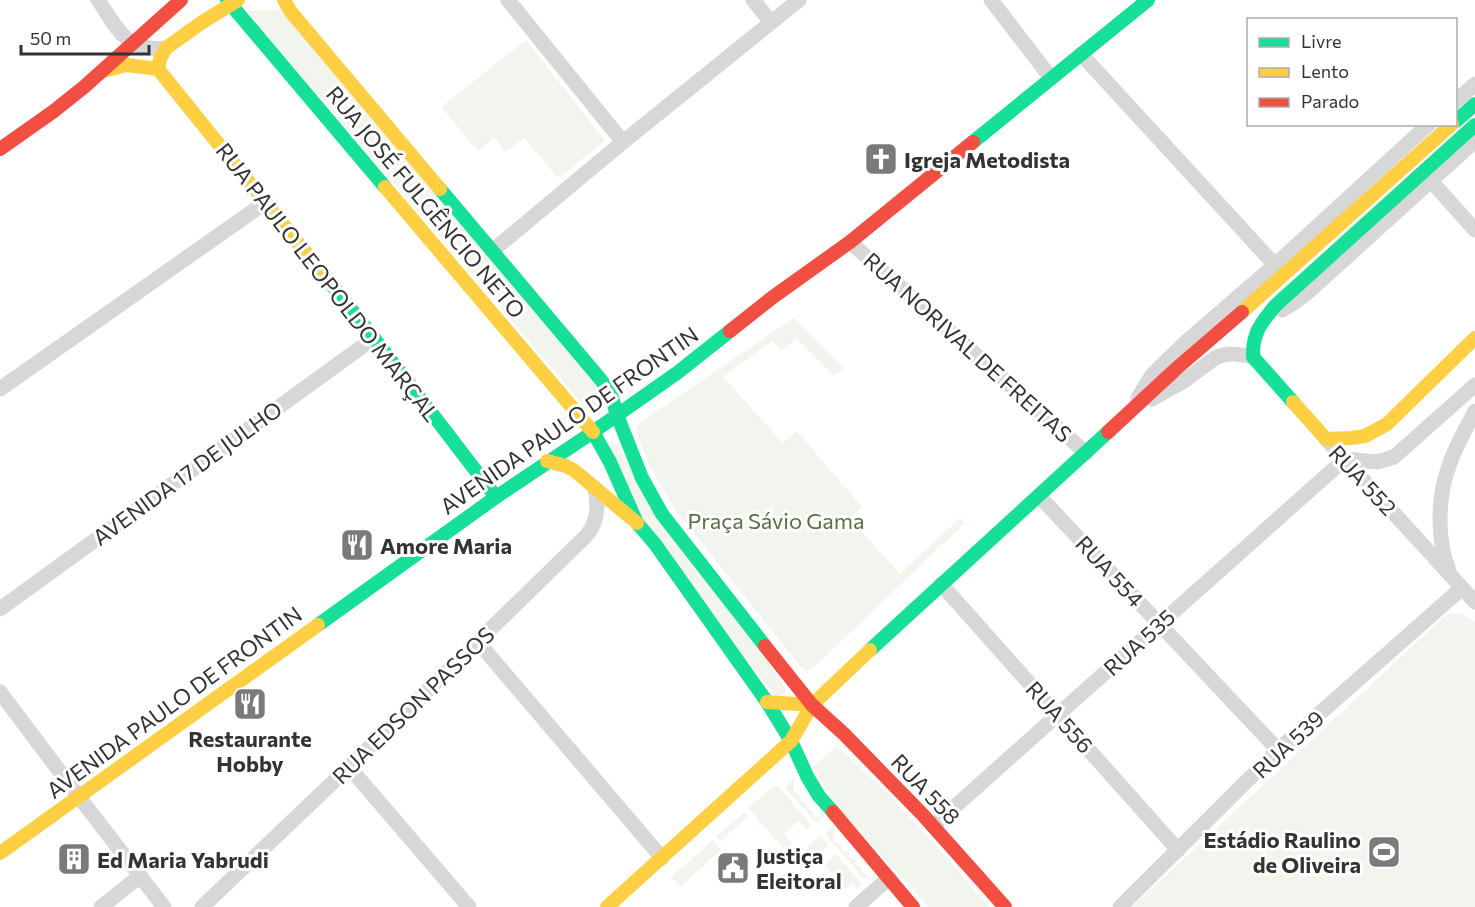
<svg xmlns="http://www.w3.org/2000/svg" width="1475" height="907" viewBox="0 0 1475 907" font-family="Commissioner,sans-serif">
  <rect width="100%" height="100%" fill="#fff"/>
  <g fill="#f1f5ed">
    <path d="M283,10L603,395C603,405 603,412 593,416L247,11Z"/>
    <path d="M526,40L605,141L558,178L524,138L506,152L494,137L478,151L441,107Z"/>
    <path d="M794,318L844,368L834,376L797,339L781,350L772,341L723,377L783,443L797,431L862,507L850,518L900,574L960,518L965,523L810,671H806L801,667L676,511L650,466L638,438L637,426L642,421Z"/>
    <path d="M607,441H611L617,445L786,689L785,693L778,698L650,546Z"/>
    <path d="M1453,613L1461,614L1475,622V907H1132L1446,615Z"/>
    <path d="M837,746L885,791L928,837L989,907H929L841,812L835,804L813,767Z"/>
    <path d="M794,778L793,792L800,796V800L807,804L806,808L813,811L812,815L819,818L821,811L825,816L816,823L785,787Z"/>
    <path d="M776,786L781,789L811,825L807,830L798,821L784,834L792,843L785,850L748,808L771,788Z"/>
    <path d="M744,812L748,816L721,841L716,837Z"/>
    <path d="M834,825V842L842,845V850L849,852V857L856,860L855,864L863,867L861,871L869,875L864,879L825,834Z"/>
    <path d="M820,835L829,845L817,857L807,847Z"/>
    <path d="M713,840L721,850L680,887L671,877Z"/>
    <path d="M836,854L862,885L858,888L853,883L846,889L824,865Z"/>
  </g>
  <g fill="none" stroke-linecap="round" stroke-linejoin="round">
    <g stroke="#d7d7d7" stroke-width="15">
      <path d="M98,0C118,29 125,52 166,48"/>
      <path d="M508,0L623,142"/>
      <path d="M753,0L771,22"/>
      <path d="M991,0L1051,78"/>
      <path d="M1081,54L1275,265"/>
      <path d="M1456,101L1475,84"/>
      <path d="M1431,181L1475,230"/>
      <path d="M850,242L1086,453"/>
      <path d="M492,251L623,142L799,0"/>
      <path d="M1282,310L1295,302L1306,294L1475,141"/>
      <path d="M0,389L266,202"/>
      <path d="M1138,398L1152,375L1186,342L1275,265L1429,124"/>
      <path d="M1152,399L1184,381L1215,358C1228,352 1239,354 1253,357"/>
      <path d="M1326,439L1475,602"/>
      <path d="M1345,459L1378,462L1394,457L1475,385"/>
      <path d="M1039,496L1278,750"/>
      <path d="M1449,571C1437,540 1437,498 1449,466C1455,447 1466,429 1475,411"/>
      <path d="M941,584L1178,850"/>
      <path d="M0,609L374,338"/>
      <path d="M478,642L662,858"/>
      <path d="M0,692L79,797L164,907"/>
      <path d="M349,767L469,907"/>
      <path d="M933,826L1345,459"/>
      <path d="M101,907L139,877"/>
      <path d="M202,907L349,767L587,535C598,521 599,506 595,489"/>
      <path d="M856,907L889,878"/>
      <path d="M1120,907L1278,750L1462,588"/>
    </g>
    <g stroke="#16e098" stroke-width="14">
      <path d="M227,0L385,187"/>
      <path d="M1456,121L1475,104"/>
      <path d="M973,142L1148,0"/>
      <path d="M440,189L601,380L611,394L617,415"/>
      <path d="M320,270L374,338L496,497"/>
      <path d="M1293,402L1253,357C1252,334 1261,323 1275,306L1475,125"/>
      <path d="M617,415L642,478L662,514L765,646"/>
      <path d="M593,432L610,462L637,523L655,544L767,702L791,741L808,778L819,796L833,812"/>
      <path d="M318,625L496,497L593,432L677,373L730,331"/>
      <path d="M870,650L1108,432"/>
    </g>
    <g stroke="#ffcf43" stroke-width="14">
      <path d="M284,0L291,12L440,189"/>
      <path d="M158,69L160,59L166,48L201,23L238,0"/>
      <path d="M103,71L127,65L158,69L320,270"/>
      <path d="M385,187L593,432"/>
      <path d="M1242,312L1452,124"/>
      <path d="M1293,402L1326,439L1351,438L1365,436L1387,424L1475,338"/>
      <path d="M547,461L566,466L575,471L637,523"/>
      <path d="M767,702L812,705"/>
      <path d="M0,853L318,625"/>
      <path d="M607,907L791,741L812,705L870,650"/>
    </g>
    <g stroke="#f24e42" stroke-width="14">
      <path d="M0,149L54,111L84,87L181,0"/>
      <path d="M730,331L773,297L850,242L973,142"/>
      <path d="M1108,432L1177,368L1242,312"/>
      <path d="M765,646L812,705L844,734L923,815L1005,907"/>
      <path d="M833,812L913,907"/>
    </g>
  </g>
  <defs>
    <symbol id="church-square" viewBox="-11 -11 22 22"><rect x="-9" y="-9" width="18" height="18" rx="4" fill="#7a7a7a" stroke="#fff"/><path d="M-1.2-6h2.4v3.5h3.3v2.4h-3.3V6h-2.4V-.1h-3.3v-2.4h3.3Z" fill="#fff"/></symbol>
    <symbol id="restaurant-square" viewBox="-11 -11 22 22"><rect x="-9" y="-9" width="18" height="18" rx="4" fill="#7a7a7a" stroke="#fff"/><path d="M-5-6h1v4h1v-4h1v4h1v-4h1v5L-1.5 .5V6h-2V.5L-5-1ZM5-6V6H3V1.5H1.5Q1.5-4 5-6Z" fill="#fff"/></symbol>
    <symbol id="stadium-square" viewBox="-11 -11 22 22"><rect x="-9" y="-9" width="18" height="18" rx="4" fill="#7a7a7a" stroke="#fff"/><path d="M0-5a6.5 5 0 1 0 0 10a6.5 5 0 1 0 0-10ZM-3.5-1.8h7v3.6h-7Z" fill="#fff"/></symbol>
    <symbol id="building-square" viewBox="-11 -11 22 22"><rect x="-9" y="-9" width="18" height="18" rx="4" fill="#7a7a7a" stroke="#fff"/><path d="M-4-6H4V6H1V3H-1V6H-4ZM-2.5-4.3h1.7v1.8h-1.7ZM.8-4.3h1.7v1.8H.8ZM-2.5-1h1.7V.8h-1.7ZM.8-1h1.7V.8H.8Z" fill="#fff"/></symbol>
    <symbol id="civic-square" viewBox="-11 -11 22 22"><rect x="-9" y="-9" width="18" height="18" rx="4" fill="#7a7a7a" stroke="#fff"/><path d="M-.6-6.5H3V-4.5H.6V-3L4-1V1h2V6H-6V1h2V-1L-.6-3ZM-1.2 2.5V6h2.4V2.5Z" fill="#fff"/></symbol>
  </defs>
  <g fill-rule="evenodd">
    <use href="#church-square" x="862" y="140" width="38" height="38"/>
    <use href="#restaurant-square" x="338" y="526" width="38" height="38"/>
    <use href="#restaurant-square" x="231" y="685" width="38" height="38"/>
    <use href="#stadium-square" x="1365" y="833" width="38" height="38"/>
    <use href="#building-square" x="55" y="840" width="38" height="38"/>
    <use href="#civic-square" x="714" y="849" width="38" height="38"/>
  </g>
  <g text-anchor="middle" dominant-baseline="central" stroke-width="6" stroke-linejoin="round" paint-order="stroke">
    <g font-size="22" font-weight="bold" fill="#333" stroke="#fff" text-anchor="start">
      <text x="904" y="159">Igreja Metodista</text>
      <text x="380" y="545">Amore Maria</text>
      <text x="250" y="738" text-anchor="middle">Restaurante<tspan x="250" dy="25">Hobby</tspan></text>
      <text x="1361" y="839" text-anchor="end">Estádio Raulino<tspan x="1361" dy="25">de Oliveira</tspan></text>
      <text x="756" y="855">Justiça<tspan x="756" dy="25">Eleitoral</tspan></text>
      <text x="97" y="859">Ed Maria Yabrudi</text>
    </g>
    <g font-size="22" fill="#333" stroke="#fff">
      <text transform="translate(426 202) rotate(50)">RUA JOSÉ FULGÊNCIO NETO</text>
      <text transform="translate(328 282) rotate(52)">RUA PAULO LEOPOLDO MARÇAL</text>
      <text transform="translate(968 347) rotate(42)">RUA NORIVAL DE FREITAS</text>
      <text transform="translate(569 420) rotate(-35)">AVENIDA PAULO DE FRONTIN</text>
      <text transform="translate(187 473) rotate(-36)">AVENIDA 17 DE JULHO</text>
      <text transform="translate(1363 480) rotate(47)">RUA 552</text>
      <text transform="translate(1110 571) rotate(47)">RUA 554</text>
      <text transform="translate(1139 642) rotate(-42)">RUA 535</text>
      <text transform="translate(174 702) rotate(-36)">AVENIDA PAULO DE FRONTIN</text>
      <text transform="translate(413 705) rotate(-44)">RUA EDSON PASSOS</text>
      <text transform="translate(1060 717) rotate(48)">RUA 556</text>
      <text transform="translate(1288 744) rotate(-43)">RUA 539</text>
      <text transform="translate(926 789) rotate(46)">RUA 558</text>
    </g>
    <g font-size="22" fill="#56703f" stroke="#fff">
      <text x="776" y="520">Praça Sávio Gama</text>
    </g>
  </g>
  <rect x="1247" y="18" width="210" height="108" fill="#ffffff" stroke="#adadad" stroke-width="1.5"/>
  <rect x="1259" y="38" width="30" height="9" fill="#16e098" stroke="#adadad" stroke-width="1.5"/>
  <text x="1301" y="48" font-size="18" fill="#333333">Livre</text>
  <rect x="1259" y="68" width="30" height="9" fill="#ffcf43" stroke="#adadad" stroke-width="1.5"/>
  <text x="1301" y="78" font-size="18" fill="#333333">Lento</text>
  <rect x="1259" y="98" width="30" height="9" fill="#f24e42" stroke="#adadad" stroke-width="1.5"/>
  <text x="1301" y="108" font-size="18" fill="#333333">Parado</text>
  <path d="M21 45v9h128v-9" fill="none" stroke="#333333" stroke-width="3"/>
  <text x="30" y="45" font-size="18" fill="#333333" stroke="#ffffff" stroke-width="4.5" paint-order="stroke">50 m</text>
</svg>
